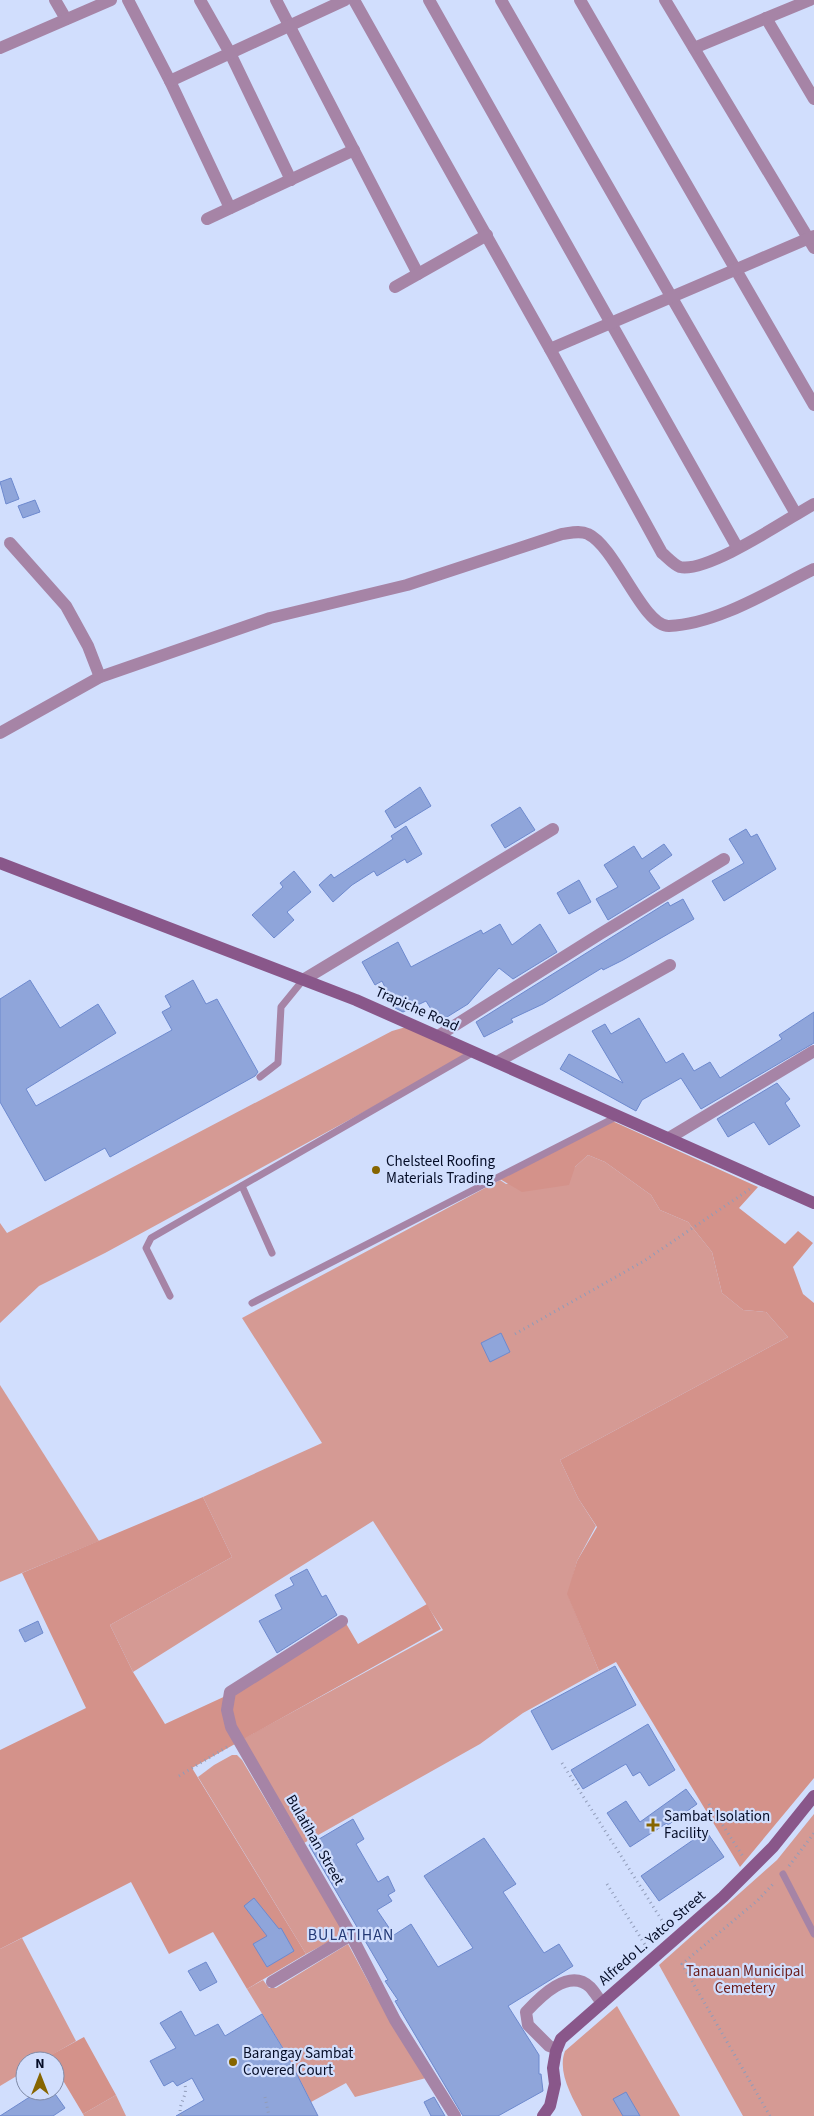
<svg xmlns="http://www.w3.org/2000/svg" width="814" height="2116" viewBox="0 0 814 2116" font-family="'Source Sans 3',sans-serif">
  <rect width="100%" height="100%" fill="#d1defd"/>
  <g fill="#d59a94">
    <path d="M413,1025L474,1052L105,1253L39,1286L0,1323V1223L7,1233L392,1031Z"/>
    <path d="M588,1155L605,1162L651,1195L660,1210L688,1222L712,1252L722,1293L743,1310L766,1312L788,1337L560,1460L578,1498L596,1526L577,1561L568,1595L599,1671L523,1713L480,1744L304,1843L243,1739L443,1630L373,1521L133,1672L110,1625L232,1557L203,1497L322,1443L242,1318L500,1180L506,1184L575,1167Z"/>
    <path d="M0,1385L99,1541L0,1582Z"/>
    <path d="M232,1755H237L242,1760L340,1925L338,1937L306,1954L198,1777L214,1765Z"/>
    <path d="M814,1814V2116H743L659,1965L777,1860Z"/>
    <path d="M22,1938L76,2041L41,2061H25V2071L0,2086V1949Z"/>
    <path d="M348,1944L369,1983L426,2078L355,2097L346,2083L311,2102L286,2053L247,1989L263,1980L269,1988H276Z"/>
    <path d="M617,2006L680,2116H582C572,2097 557,2072 565,2051Z"/>
    <path d="M116,2095L126,2116H84L83,2114Z"/>
  </g>
  <g fill="#d4928a">
    <path d="M610,1120L758,1187L739,1208L785,1244L798,1231L813,1243L793,1267L803,1294L814,1303V1778L740,1867L616,1662L599,1671L567,1594L577,1561L597,1527L578,1498L560,1460L788,1337L766,1312L743,1310L722,1293L712,1252L688,1222L660,1210L651,1195L605,1162L588,1155L575,1167L569,1185L522,1192L500,1179Z"/>
    <path d="M203,1497L232,1557L110,1625L133,1672L165,1724L230,1694L344,1620L358,1644L427,1604L441,1629L192,1768L306,1954L247,1989L213,1932L169,1954L131,1882L0,1949V1750L86,1708L22,1573Z"/>
    <path d="M84,2037L116,2095L83,2114L55,2067V2061H52L49,2056Z"/>
  </g>
  <g fill="#8fa5da" stroke="#6d89ce">
    <path d="M11,478L19,499L6,504L0,482Z"/>
    <path d="M35,500L40,512L23,518L18,506Z"/>
    <path d="M420,787L431,806L395,828L385,811Z"/>
    <path d="M520,807L535,830L505,848L491,825Z"/>
    <path d="M406,826L422,854L407,863L405,859L377,876L374,871L352,885L333,902L319,885L331,874L334,878L366,857L393,839L391,836Z"/>
    <path d="M746,829L751,837L757,834L776,869L724,901L712,881L744,863L729,839Z"/>
    <path d="M664,844L672,855L649,871L660,888L608,920L596,899L618,887L604,865L634,846L642,859Z"/>
    <path d="M294,871L311,892L287,912L294,920L274,938L252,915L283,887L280,883Z"/>
    <path d="M579,880L591,902L569,914L557,893Z"/>
    <path d="M683,899L694,919L623,960L603,970L602,968L543,1004L511,1019L513,1022L484,1037L476,1022L668,902L670,906Z"/>
    <path d="M500,924L512,945L540,924L557,952L513,979L499,968L468,1004L439,1022L426,1001L403,1012L395,1008L382,981L375,985L362,962L398,942L411,967L481,930L483,934Z"/>
    <path d="M30,980L60,1028L98,1004L116,1033L26,1089L36,1106L172,1030L162,1012L171,1007L165,996L193,980L206,1004L217,999L258,1072L255,1076L110,1157L105,1148L45,1181L0,1102V999Z"/>
    <path d="M814,1012V1043L701,1109L681,1078L642,1100L636,1111L560,1069L569,1054L623,1083L592,1031L605,1024L611,1034L639,1018L666,1063L683,1053L694,1071L710,1062L720,1078L782,1039L779,1035Z"/>
    <path d="M777,1083L790,1099L785,1103L800,1126L769,1145L754,1122L728,1137L717,1119Z"/>
    <path d="M501,1333L510,1352L490,1362L481,1343Z"/>
    <path d="M307,1569L322,1597L326,1595L337,1615L277,1653L259,1621L282,1609L275,1595L294,1585L290,1578Z"/>
    <path d="M38,1621L43,1633L25,1642L19,1630Z"/>
    <path d="M615,1666L636,1705L552,1750L531,1711Z"/>
    <path d="M648,1724L675,1770L649,1786L640,1772L633,1776L626,1764L583,1789L571,1770Z"/>
    <path d="M686,1789L697,1804L668,1825L667,1823L630,1847L607,1813L626,1801L640,1822Z"/>
    <path d="M353,1819L364,1839L356,1844L378,1882L388,1876L395,1891L388,1895L392,1901L377,1910L394,1935L411,1924L438,1967L473,1948L424,1876L484,1838L516,1884L503,1892L544,1953L559,1944L573,1966L508,2006L539,2055V2074H541L543,2091L498,2116H463L395,2001L398,2000L385,1981L388,1980L309,1845Z"/>
    <path d="M706,1831L724,1857L659,1901L641,1876Z"/>
    <path d="M254,1898L279,1929L281,1928L294,1951L267,1967L253,1944L267,1936L244,1906Z"/>
    <path d="M206,1962L217,1982L200,1991L188,1971Z"/>
    <path d="M181,2011L195,2036L218,2024L225,2036L262,2014L287,2055L318,2116H176L204,2100L192,2078L177,2086L173,2081L164,2086L150,2061L176,2048L160,2023Z"/>
    <path d="M39,2091H53L65,2108L53,2116H0Z"/>
    <path d="M626,2092L640,2116H623L613,2099Z"/>
    <path d="M434,2097L445,2116H431L424,2102Z"/>
  </g>
  <g fill="none" stroke-linecap="round" stroke-linejoin="round">
    <g stroke="#919cb9" stroke-width="3" stroke-dasharray="1 4" stroke-linecap="butt">
      <path d="M515,1334L644,1261L750,1189"/>
      <path d="M562,1763L668,1930"/>
      <path d="M179,1776L227,1747"/>
      <path d="M709,1804L744,1858"/>
      <path d="M789,1866L814,1833"/>
      <path d="M607,1884L647,1948"/>
      <path d="M265,2097L269,2116"/>
      <path d="M181,2116C177,2104 188,2097 185,2085"/>
      <path d="M770,2116L682,1964L758,1900L775,1882"/>
    </g>
    <g stroke="#a684a6" stroke-width="7">
      <path d="M260,1077L278,1063L281,1007L303,980"/>
      <path d="M242,1186L272,1253"/>
      <path d="M170,1296L146,1248L151,1238L474,1052"/>
      <path d="M252,1303L618,1116"/>
      <path d="M783,1874L814,1934"/>
    </g>
    <g stroke="#a684a6" stroke-width="12">
      <path d="M55,0L66,19"/>
      <path d="M128,0L170,81L230,208"/>
      <path d="M200,0L230,53L291,180"/>
      <path d="M276,0L418,274"/>
      <path d="M354,0L550,349L662,553C667,557 674,565 680,567C708,573 787,519 814,504"/>
      <path d="M429,0L737,547"/>
      <path d="M501,0L796,514"/>
      <path d="M580,0L814,405"/>
      <path d="M665,0L814,248"/>
      <path d="M766,18L814,99"/>
      <path d="M0,48L111,0"/>
      <path d="M694,48L810,0"/>
      <path d="M170,81L345,0"/>
      <path d="M207,219L354,150"/>
      <path d="M395,287L487,235"/>
      <path d="M550,349L814,236"/>
      <path d="M10,543L66,606L88,646L100,677"/>
      <path d="M0,733L100,677L270,618L407,585L562,534C570,533 580,530 588,534C616,547 643,627 669,626C718,624 771,590 814,569"/>
      <path d="M303,980L553,829"/>
      <path d="M438,1036L600,934L724,859"/>
      <path d="M497,1062L670,965"/>
      <path d="M669,1138L814,1051"/>
      <path d="M342,1621L230,1692L227,1710L231,1727L351,1935L395,2020L455,2116"/>
      <path d="M272,1982L351,1935"/>
      <path d="M557,2049L549,2046L528,2025L526,2012C540,1997 569,1967 590,1987C594,1991 598,1998 602,2003"/>
    </g>
    <g stroke="#89578a" stroke-width="12">
      <path d="M0,863L356,1000L814,1203"/>
      <path d="M543,2116L550,2106L555,2084L553,2068L556,2051L561,2039L723,1897L773,1847L814,1796"/>
    </g>
  </g>
  <g fill="#866500" stroke="#d1defd" stroke-width="2">
    <circle cx="376" cy="1170" r="5"/>
    <path d="M650.5 1817.5h5v5h5v5h-5v5h-5v-5h-5v-5h5z"/>
    <circle cx="233" cy="2062" r="5"/>
  </g>
  <g text-anchor="middle" dominant-baseline="central" stroke-width="4.5" stroke-linejoin="round" paint-order="stroke">
    <g font-size="15" fill="#050d27" stroke="#d1defd">
      <text transform="translate(417 1009) rotate(24)">Trapiche Road</text>
      <text transform="translate(315 1840) rotate(60)">Bulatihan Street</text>
      <text transform="translate(652 1938) rotate(-41)">Alfredo L. Yatco Street</text>
    </g>
    <g font-size="15" fill="#050d27" stroke="#d1defd" text-anchor="start">
      <text x="386" y="1161">Chelsteel Roofing<tspan x="386" dy="17">Materials Trading</tspan></text>
      <text x="664" y="1816">Sambat Isolation<tspan x="664" dy="17">Facility</tspan></text>
      <text x="243" y="2053">Barangay Sambat<tspan x="243" dy="17">Covered Court</tspan></text>
    </g>
    <g font-size="15" fill="#6c1d1b" stroke="#d1defd">
      <text x="745" y="1971">Tanauan Municipal<tspan x="745" dy="17">Cemetery</tspan></text>
    </g>
    <g font-size="16" letter-spacing="1" fill="#233976" stroke="#d1defd">
      <text x="351" y="1935">BULATIHAN</text>
    </g>
  </g>
  <g transform="translate(40 2076)"><circle r="24" fill="#d1defd" stroke="#7f8aa7"/>
  <path d="M0-4L9 19L0 12L-9 19Z" fill="#866500"/>
  <text y="-8" font-size="14" font-weight="bold" text-anchor="middle" fill="#050d27">N</text>
  </g>
</svg>
